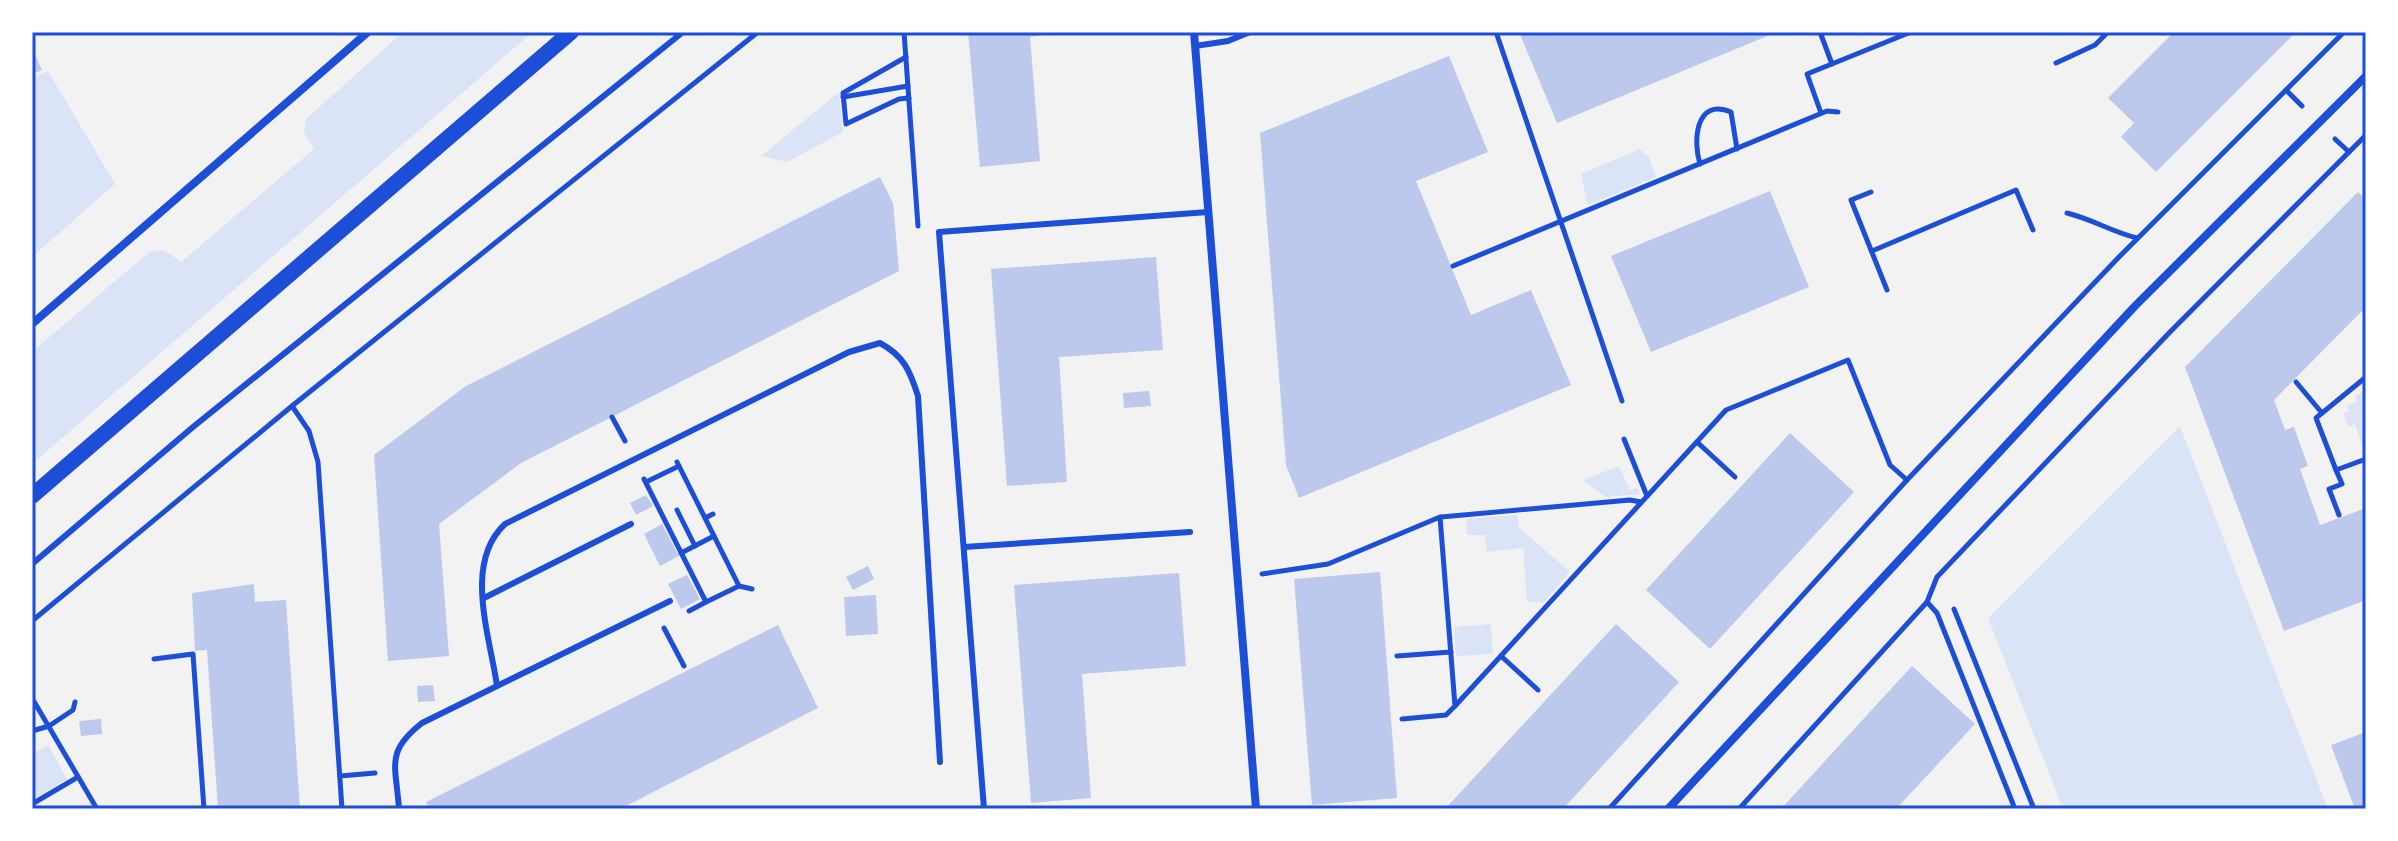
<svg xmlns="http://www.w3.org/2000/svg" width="2398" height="841" viewBox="0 0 2398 841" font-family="Figtree,sans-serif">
  <rect width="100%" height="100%" fill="#f2f2f2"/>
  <g fill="#dbe4f7">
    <path d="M403,32H533L32,464V352L149,252L164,250L181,262L314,149L304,132L306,119Z"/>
    <path d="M48,71L115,184L32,257V78Z"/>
    <path d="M839,92L843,132L787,162L761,156Z"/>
    <path d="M1640,149L1649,157L1656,177L1588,205L1581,174Z"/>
    <path d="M2366,391V443L2362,445L2355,424L2348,427L2344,413L2349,411L2347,406L2357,402L2355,395Z"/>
    <path d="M2180,426L2328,809H2063L1988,618Z"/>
    <path d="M1619,466L1630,490L1638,488L1640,494L1606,497L1583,480Z"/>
    <path d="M1517,515L1519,527L1570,572L1544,602H1527L1523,548L1487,552L1485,535H1467L1466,519Z"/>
    <path d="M1491,624L1493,654L1456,656L1454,627Z"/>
    <path d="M48,745L67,779L32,800V754Z"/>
  </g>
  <g fill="#bdc9ec">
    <path d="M968,32H1066L1030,37L1040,161L980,167Z"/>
    <path d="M1519,32H1777L1557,123Z"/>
    <path d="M2174,32H2296L2156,172L2121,137L2134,123L2108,98Z"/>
    <path d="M32,48L42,70L32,74Z"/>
    <path d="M1449,56L1488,152L1416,181L1471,315L1531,290L1571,385L1299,498L1286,465L1260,133Z"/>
    <path d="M880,177L893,203L899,271L521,463L439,524L449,656L388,661L374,455L466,386Z"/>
    <path d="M1770,191L1809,287L1651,352L1611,256Z"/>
    <path d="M2358,192L2366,200V307L2274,400L2285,430L2294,427L2308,466L2300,469L2320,525L2366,508V600L2284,631L2185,367Z"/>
    <path d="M1156,257L1163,350L1059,357L1067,482L1007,486L991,269Z"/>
    <path d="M1149,391L1151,406L1124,408L1123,393Z"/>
    <path d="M1790,433L1854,492L1710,649L1646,590Z"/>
    <path d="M646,495L653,506L636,515L630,503Z"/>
    <path d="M662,524L679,556L660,566L644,534Z"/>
    <path d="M868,566L874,579L853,590L846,577Z"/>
    <path d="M1380,572L1397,798L1312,805L1294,579Z"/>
    <path d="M1179,573L1186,666L1082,674L1091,798L1031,803L1014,585Z"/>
    <path d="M687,575L700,599L681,609L668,584Z"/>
    <path d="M254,584L255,602L286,600L300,809H218L207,650L195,651L192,593Z"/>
    <path d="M876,595L878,634L846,636L844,597Z"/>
    <path d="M1616,624L1679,682L1563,809H1445Z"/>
    <path d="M778,625L818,708L620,809H430L426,802Z"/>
    <path d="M1912,666L1975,724L1896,809H1781Z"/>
    <path d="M433,685L435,701L418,702L417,686Z"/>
    <path d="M101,719L102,734L81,736L79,721Z"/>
    <path d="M2366,732V809H2355L2331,745Z"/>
  </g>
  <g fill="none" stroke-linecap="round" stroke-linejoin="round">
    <g stroke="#1d4ed8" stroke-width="5">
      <path d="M904,32L918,226"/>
      <path d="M1496,32L1622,401"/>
      <path d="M1820,32L1832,64"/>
      <path d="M906,57L843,93L846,124L899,99L909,98"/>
      <path d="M2056,63L2095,45L2108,32"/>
      <path d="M2286,90L2302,106"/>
      <path d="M843,97L908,86"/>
      <path d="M1821,113L1807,74L1911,32"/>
      <path d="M2335,139L2349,152L2366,135"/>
      <path d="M1700,164C1693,142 1695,97 1731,112L1737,149"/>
      <path d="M1871,192L1851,200L1887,290"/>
      <path d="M2067,213C2092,219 2112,232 2137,238"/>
      <path d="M1872,251L2016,190L2033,230"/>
      <path d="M1453,266L1827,111L1838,112"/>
      <path d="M2366,377L2316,418L2336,470L2366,459"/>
      <path d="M2296,382L2322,413"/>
      <path d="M292,406L309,431L318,462L342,809"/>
      <path d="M612,417L625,441"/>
      <path d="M1624,439L1647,496"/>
      <path d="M1697,442L1735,477"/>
      <path d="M677,462L739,586L706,602"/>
      <path d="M2336,470L2342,484L2329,489L2339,515"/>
      <path d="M644,479L706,602L689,611"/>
      <path d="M646,482L679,466"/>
      <path d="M677,510L695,546"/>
      <path d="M1441,517L1630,500L1641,502"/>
      <path d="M705,518L713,514"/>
      <path d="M681,553L714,536"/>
      <path d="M1262,574L1328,564L1440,517L1455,706L1446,715L1402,719"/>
      <path d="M739,586L752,589"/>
      <path d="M1927,602L1937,613L2015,809"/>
      <path d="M1954,609L2034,809"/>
      <path d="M32,621L292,406L758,32"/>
      <path d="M664,628L684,666"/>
      <path d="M1397,656L1451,652"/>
      <path d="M1501,656L1538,690"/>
      <path d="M154,659L193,654L204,809"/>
      <path d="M32,698L97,809"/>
      <path d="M1455,706L1726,410L1848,360L1890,465L1907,480"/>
      <path d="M32,731L49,726L73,710L75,702"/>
      <path d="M340,776L375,773"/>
      <path d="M32,804L78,777"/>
      <path d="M689,809H693"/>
      <path d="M1609,809L1907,480L2118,258L2344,32"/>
      <path d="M1739,809L1927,602L1937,577L2170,332L2349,152"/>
    </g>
    <g stroke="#1d4ed8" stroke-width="6">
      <path d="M1195,46L1228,41L1250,32"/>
      <path d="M964,547L1190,532"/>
      <path d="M32,564L193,427L683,32"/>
      <path d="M484,598L631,524"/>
      <path d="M497,686C490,636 463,563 505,524L849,352L880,343C904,356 910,371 918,396L940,762"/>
      <path d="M399,809C396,765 385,752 422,723L670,601"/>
      <path d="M984,809L939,232L1208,212"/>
    </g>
    <g stroke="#1d4ed8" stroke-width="8">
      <path d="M1194,32L1256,809"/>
      <path d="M32,324L368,32"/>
      <path d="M1668,809L2135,306L2366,76"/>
    </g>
    <path stroke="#1d4ed8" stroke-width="16" d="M32,496L571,32"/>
  </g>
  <rect width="2398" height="841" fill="none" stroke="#ffffff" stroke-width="68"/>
  <rect x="34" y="34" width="2330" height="773" fill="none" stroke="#1d4ed8" stroke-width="3"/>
</svg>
